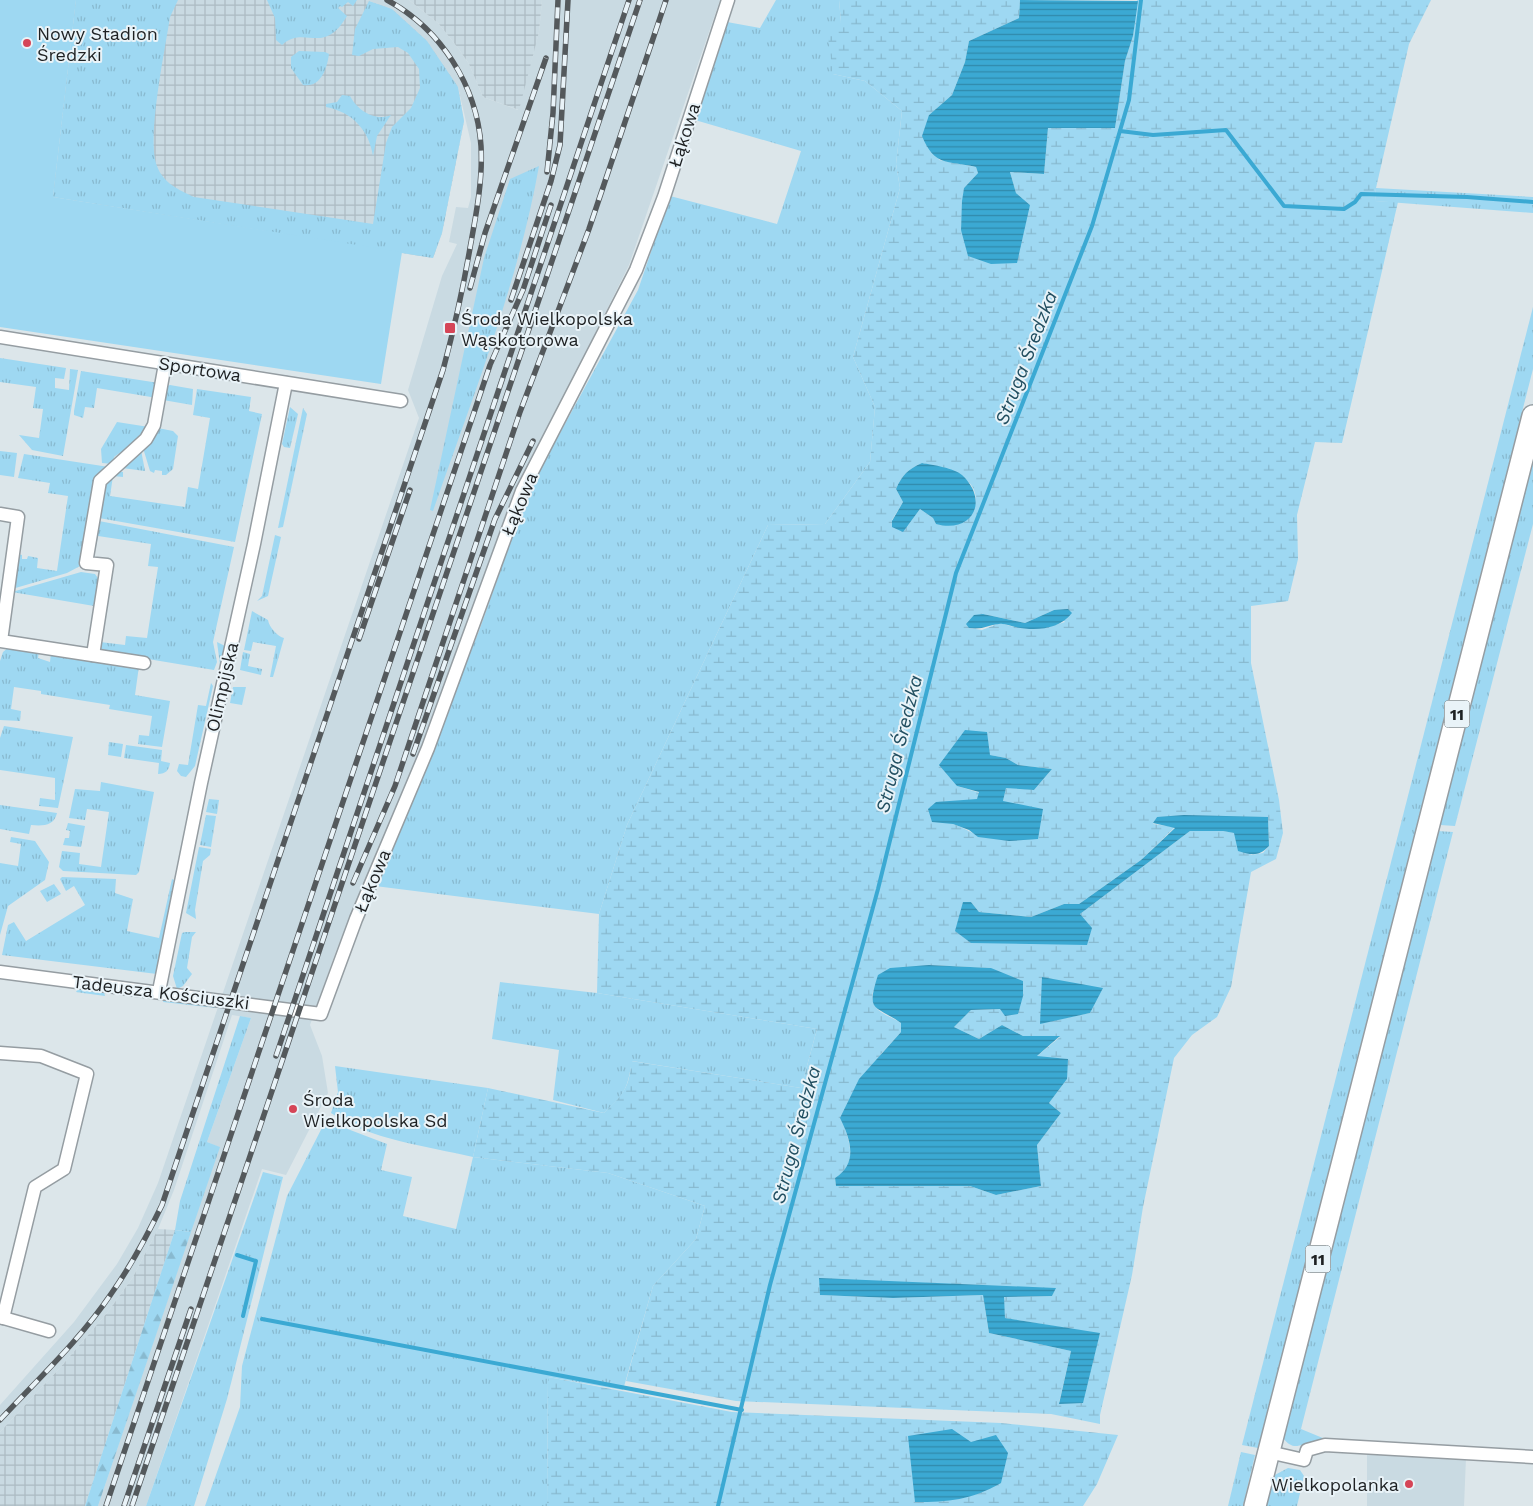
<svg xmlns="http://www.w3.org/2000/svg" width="1533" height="1506" viewBox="0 0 1533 1506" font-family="'Work Sans',sans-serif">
  <defs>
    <pattern id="industrial-grid" width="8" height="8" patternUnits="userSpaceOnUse" patternTransform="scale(1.25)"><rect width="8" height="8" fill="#c9dae2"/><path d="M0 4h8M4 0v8" fill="none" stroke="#acbbc2"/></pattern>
    <pattern id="grass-tufts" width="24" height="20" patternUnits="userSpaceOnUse" patternTransform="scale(1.25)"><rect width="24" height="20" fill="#9ed8f2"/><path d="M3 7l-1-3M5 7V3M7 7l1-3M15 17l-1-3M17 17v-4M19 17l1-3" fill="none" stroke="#88b9cf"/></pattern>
    <pattern id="forest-firs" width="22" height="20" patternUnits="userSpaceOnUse" patternTransform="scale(1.25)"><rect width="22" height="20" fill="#9ed8f2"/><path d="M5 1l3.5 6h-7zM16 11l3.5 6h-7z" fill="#88b9cf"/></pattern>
    <pattern id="wetland-marsh" width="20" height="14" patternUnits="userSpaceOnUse" patternTransform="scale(1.25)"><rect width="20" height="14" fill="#9ed8f2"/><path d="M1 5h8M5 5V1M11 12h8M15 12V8" fill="none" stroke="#88b9cf"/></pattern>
    <pattern id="water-rules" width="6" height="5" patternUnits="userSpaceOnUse" patternTransform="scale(1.25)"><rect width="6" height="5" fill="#3ba9d3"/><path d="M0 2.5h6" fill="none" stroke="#3189ab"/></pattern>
  </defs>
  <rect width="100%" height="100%" fill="#dce6ea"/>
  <g fill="#c9dae2">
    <path d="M366,0H409L439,24L458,48L469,64L483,97L518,110L539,32L542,0H720L629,265L517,491L485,573L441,699L336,951L310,1025L322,1056L328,1093L286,1175L262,1169L146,1506H98L219,1147L207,1142L251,1018L232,1015L174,1190L158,1229L133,1277L107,1313L58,1370L0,1432V1405L74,1322L117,1264L138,1228L158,1183L419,418L408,390L442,276L457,244L449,242L456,207L468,208L471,197V143L458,87L392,9Z"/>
    <path d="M1367,1451L1466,1458L1464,1506H1367Z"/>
  </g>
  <g fill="url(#industrial-grid)">
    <path d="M76,0H366L392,9L427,41L458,87L464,121L442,233L433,258L53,197Z"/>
    <path d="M409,0H542L539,32L519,110L483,97L469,64L458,48L439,24Z"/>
    <path d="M158,1229L175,1230L85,1506H0V1432L58,1370L107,1313L133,1277Z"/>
  </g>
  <g fill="url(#grass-tufts)">
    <path d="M76,0H178L170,17C165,50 146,140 157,166C163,183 179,190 194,197L373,224L386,143L392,127L411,108L420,88L419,69L408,53L398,47L373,49L359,56L352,55L355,29L369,1L392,9L427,41L458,87L464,121L442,233L433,258L53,197Z"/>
    <path d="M267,0H357L353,6L348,2L342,7L340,6L338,8L347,16C323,57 305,24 282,45L276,40L275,18Z"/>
    <path d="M776,0H839L841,22L833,74L865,81L902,111L896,164L900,188L853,357L875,407L870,462L825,524L768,525L627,825L599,914L375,886L479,631L512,538L542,466L638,290L670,196L777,224L801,151L695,120L727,22L760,28Z"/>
    <path d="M299,51L325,52L329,54C327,68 321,88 303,85L291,68V57Z"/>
    <path d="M342,95L350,96C357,110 375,122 391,115L377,136L373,156C369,130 352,112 326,107V104L337,102Z"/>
    <path d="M539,166C518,284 472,398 433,511L430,510L484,258L510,179Z"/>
    <path d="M1376,188L1533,197V213L1375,201Z"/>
    <path d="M1533,307V369L1258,1448L1242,1445Z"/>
    <path d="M0,358L66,368L64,379L55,378V388L69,390L70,369L78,370L63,456L32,450L19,435L39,438L43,409L33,408L36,387L0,382Z"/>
    <path d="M81,371L159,383L157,398L97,388L94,408L85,407L83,418L74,415V411Z"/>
    <path d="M170,385L193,389L192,405L163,400L167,386Z"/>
    <path d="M197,389L251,397L249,411L262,414L235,542L99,518L103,486L115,471L123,472V477L113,476L110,496L185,507L188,487L198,489L210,418L193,415Z"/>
    <path d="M290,407L298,414L290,448L284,447L282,444Z"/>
    <path d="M303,408L307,414L283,527L278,528Z"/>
    <path d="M117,422L149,427L128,451L121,452L114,457L113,464L102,463L101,449Z"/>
    <path d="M158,428L173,431L178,436L173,469L166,475H162V471L155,470L154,473L150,471L143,448Z"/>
    <path d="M141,450L145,471L122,468Z"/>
    <path d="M0,451L17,453L14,477L0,475Z"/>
    <path d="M24,454L109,467L82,565L67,573L12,589L18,554L22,555V559H27L28,556L38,558L37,568L57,571L68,496L48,493L50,483L18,478Z"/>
    <path d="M1533,454V524L1455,826L1440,825Z"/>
    <path d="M99,521L234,547L213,642L217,662L214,670L100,651V642L125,645L126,636L147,638L158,567L148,566L151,544L98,536L94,557L97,562L92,561Z"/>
    <path d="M275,535L281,537L268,596L257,601L262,596Z"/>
    <path d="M81,572L95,574L100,581L96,605L94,606L12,592Z"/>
    <path d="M252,611L268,620C269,627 278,637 284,638L273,677H270L276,646L253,642L251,651L244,650Z"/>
    <path d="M217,642L225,646L220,665Z"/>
    <path d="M9,647L39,651L38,658L50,662L51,653L139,666L135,695L170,701L162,747L138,744L139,735L149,736L152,716L109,709L110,705L41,694V691L14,687L11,709L21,711L20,721L0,720V661L3,652Z"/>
    <path d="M243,652L250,654L248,666L262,669L261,675L240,670Z"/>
    <path d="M211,683L213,686L195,766L186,777L181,776L177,771L179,764L188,765L198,705L206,706Z"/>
    <path d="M233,687H246L242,705L230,703Z"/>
    <path d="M4,726L73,737L58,808L39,806L40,798L55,800V778L0,770V738Z"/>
    <path d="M109,742L123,744L121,757L108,755Z"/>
    <path d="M126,745L162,750L161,761L170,763C169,770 166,774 158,774L159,763L124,758Z"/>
    <path d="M101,782L154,792L139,872L136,875L63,871L59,867L62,851L80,853L79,864L101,867L109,812L87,809L85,820L69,818L75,789L100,791Z"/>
    <path d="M209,799L219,800L217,814L206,812Z"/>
    <path d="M0,805L57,813C54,826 43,826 31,825L29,834L0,829Z"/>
    <path d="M206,815L216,816L211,847L200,845Z"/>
    <path d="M68,823L85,826L81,847L63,845L65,838H69L70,831L66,830Z"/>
    <path d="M1437,831L1453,832L1301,1429L1330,1441C1325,1441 1318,1440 1313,1442C1299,1445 1293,1451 1283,1438Z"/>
    <path d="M11,837L35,841L49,862L45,880L8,906L0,935V863L18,866L21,844L10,842Z"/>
    <path d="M199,847L211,849L210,855L203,861L195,910L196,919L186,913Z"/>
    <path d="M62,877L116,879L115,893L133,899L127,931L159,938L172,879L174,880L157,974L2,955L8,925L14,922L26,941L85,905L74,886L66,891L60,879Z"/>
    <path d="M54,884L61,894L47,902L40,891Z"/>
    <path d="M185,932H196L192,937L187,968L192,974L183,986L177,989L173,976L182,933Z"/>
    <path d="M500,982L597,993L817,1029L801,1088L632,1061C627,1089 626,1093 604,1113L553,1100L559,1050L492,1039Z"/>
    <path d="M78,989L104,992L105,996L76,992Z"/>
    <path d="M164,999L214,1005L216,1008L163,1002Z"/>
    <path d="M240,1016L251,1018L207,1142L220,1147L191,1232L175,1230L180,1201Z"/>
    <path d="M335,1066L488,1088L473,1157L608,1173L705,1206L696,1239L653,1286L623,1390L548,1377L547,1506H205L240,1407L242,1366L287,1196L327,1118L345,1128L387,1144L381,1170L412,1177L403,1216L456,1229L473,1157C426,1146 371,1140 331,1113L338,1092Z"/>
    <path d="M263,1172L283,1177L227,1399L194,1506H146Z"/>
    <path d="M1241,1452L1255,1455L1243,1506H1228Z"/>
    <path d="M1288,1468L1300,1470L1304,1476L1297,1506H1265L1273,1476Z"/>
  </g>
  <path fill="url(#forest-firs)" d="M175,1230L191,1232L98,1506H85Z"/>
  <g fill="url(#wetland-marsh)" fill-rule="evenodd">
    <path d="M839,0H1020L1019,18L969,41L965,62L952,95L929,115L939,160L976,167L978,173L964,188L961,231L1030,205L1016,193L1010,172L1044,174L1048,128H1115L1125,61L1133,36L1137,0H1431L1409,44L1376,188L1375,201L1398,202L1342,443L1315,442L1297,515L1298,559L1288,601L1251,606V663L1279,800L1283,833L1276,859L1251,872L1231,987L1217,1017L1192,1035L1174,1058L1143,1207L1132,1275L1100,1415V1424L1051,1414L736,1401L626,1381L653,1286L696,1239L705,1206L608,1173L473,1157L488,1088L604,1113C623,1095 630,1087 631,1061L801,1088L817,1029L597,993L599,914L627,825L768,525L825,524L870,462L875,407L853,357L900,188L896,164L902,111L865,81L833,74L828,37L841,22ZM922,463C950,469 991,480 970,517L936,524L933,518L920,509L908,525L892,520L903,502L896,489C902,475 908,469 922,463ZM1054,610L1065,622L1045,628L1014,627L1000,623L982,630L969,628L983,614L1025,623ZM990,755L1006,758L1018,765L1052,769L1034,790L1006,787L1003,801L989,838C976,837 966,828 953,824L957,802L977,800L980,793L957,786ZM1157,817H1268L1269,846L1263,853L1251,855L1235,833L1223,831H1190L1080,914L956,931L971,902L979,912L1031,917L1064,904H1079L1141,860L1175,827L1153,824ZM929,965L991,968L1000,1009L971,1010L954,1027L979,1039L1002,1025L1023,1036L1060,1037L1036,1057L1067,1059V1079L1049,1103L1061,1113L1037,1145L1041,1186L996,1195L970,1186H836L835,1178C856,1165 851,1148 845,1128L881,1054L901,1032V1023C887,1014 869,1012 873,991ZM1102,988L1090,1013L1040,1023ZM1055,1289L1052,1296L1003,1297L1005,1318L1100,1334L1059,1403L1071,1351L989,1333L983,1295L893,1298L820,1295Z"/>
    <path d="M548,1377L732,1412L1001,1423L1118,1435L1097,1484L1083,1506H547Z"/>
  </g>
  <path fill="#9ed8f2" d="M0,0H76L53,197L402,252L381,384L0,327Z"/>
  <g fill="url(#water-rules)">
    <path d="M1020,0L1138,1L1133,36L1125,61L1115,128H1048L1044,174L1010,172L1016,193L1030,205L1017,263L991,264L968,256L961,230L962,201L964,188L978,173L976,167C946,160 935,167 922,136L929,115L952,95L965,62L969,41L1019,18Z"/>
    <path d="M922,463C933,465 954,468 962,475C990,501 972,534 936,524L933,518L920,509L903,532L892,527V521L903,502L896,489C902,475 908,469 922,463Z"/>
    <path d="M1068,609L1072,613C1059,630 1035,631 1015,627C1010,626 1004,623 999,624C988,625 983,630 969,628L966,624L974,615L983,614L1025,623L1054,610Z"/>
    <path d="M965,730L987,732L990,755L1006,758L1018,765L1052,769L1034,790L1006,788L1003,801L1043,809L1038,839L1009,841L978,837L969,830L953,824L932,822L928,809L936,802L977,799L979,792L957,786L939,765Z"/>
    <path d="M1184,815L1268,817L1269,846C1259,857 1251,855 1238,851L1234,833L1223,831H1190L1080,914L1092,928L1087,945L971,943L955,931L963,902H971L979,912L1031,917L1064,904H1079L1141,860L1175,828L1153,823L1157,817Z"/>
    <path d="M929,965L991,968L1023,981V996L1018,1014L1005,1016L1000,1009L971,1010L954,1027L979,1039L1002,1025L1023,1036H1060L1037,1056L1068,1059L1067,1079L1049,1103L1061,1113L1037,1145L1041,1186L996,1195L970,1186H836L835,1178C859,1163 850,1138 840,1118L859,1079L901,1032V1023C874,1004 866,1013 878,975L890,968Z"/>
    <path d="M1042,977L1103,988L1090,1013L1040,1024Z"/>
    <path d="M819,1278L1056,1288L1052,1296L1004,1297L1005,1318L1100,1333L1083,1403L1059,1404L1071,1351L989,1333L983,1295L893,1298L820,1295Z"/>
    <path d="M952,1429L971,1442L996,1435L1008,1453L1001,1483C971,1500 949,1502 915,1502L908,1436Z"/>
  </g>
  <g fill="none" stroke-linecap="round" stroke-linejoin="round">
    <g stroke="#3ba9d3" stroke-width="4">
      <path d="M1120,131L1153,135L1226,130L1284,206L1344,209L1355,202L1361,194L1467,197L1533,202"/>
      <path d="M237,1255L256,1261L243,1316"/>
      <path d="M262,1319L742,1410"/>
      <path d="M718,1506L770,1285L878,889L956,573L1092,226L1129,100L1141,0"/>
    </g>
    <defs>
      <g id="minor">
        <path d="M0,337L401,401"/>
        <path d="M0,514L18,517L1,641L144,663"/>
        <path d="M93,655L107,565L86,563L100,481L146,439L154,425L165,364"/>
        <path d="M0,972L321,1014L356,919L428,748L522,491L636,270L664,197L728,0"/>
        <path d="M159,991L201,783L254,544L286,383"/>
        <path d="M0,1053L41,1056L87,1074L64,1169L35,1187L3,1318"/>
        <path d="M0,1317L49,1331"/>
        <path d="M1269,1452L1304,1460L1307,1450L1325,1445L1533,1457"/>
      </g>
      <path id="trunk" d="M1255,1506L1533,416"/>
    </defs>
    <use href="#minor" stroke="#959da2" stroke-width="15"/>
    <use href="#trunk" stroke="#959da2" stroke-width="24"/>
    <use href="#minor" stroke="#fff" stroke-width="12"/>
    <use href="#trunk" stroke="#fff" stroke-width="21"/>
    <defs>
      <g id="rail">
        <path d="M547,172L553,113L558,0"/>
        <path d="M470,288L485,233L546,58"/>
        <path d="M511,300L551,181L560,145L568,0"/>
        <path d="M359,639L410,490"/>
        <path d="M413,754L495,519L533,441"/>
        <path d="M353,883L395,786L520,412L589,229L666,0"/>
        <path d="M276,1056L629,0"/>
        <path d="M0,1420C38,1379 80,1340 111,1294C131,1266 147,1236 162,1205L443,370C454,329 463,289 470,248C476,215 483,180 481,146C477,86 441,29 387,0"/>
        <path d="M106,1506L490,365L523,290L551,205"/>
        <path d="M124,1506L191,1309"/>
        <path d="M132,1506L640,0"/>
      </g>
    </defs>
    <use href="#rail" stroke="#54595c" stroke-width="5.5"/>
    <use href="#rail" stroke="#e9f3f8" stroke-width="4" stroke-dasharray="11" stroke-linecap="butt"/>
  </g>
  <g fill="#d54557" stroke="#e9f3f8" stroke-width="2">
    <circle cx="27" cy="43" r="5"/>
    <rect x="444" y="322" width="12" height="12" rx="2.5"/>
    <circle cx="293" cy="1109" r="5"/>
    <circle cx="1409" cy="1484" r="5"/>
  </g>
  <g text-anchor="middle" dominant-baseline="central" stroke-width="4" stroke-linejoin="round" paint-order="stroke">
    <g fill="#e9f3f8" stroke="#5b6063" stroke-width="1">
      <rect x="1444.5" y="700.5" width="25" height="27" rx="4"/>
      <rect x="1305.5" y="1245.5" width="25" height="27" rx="4"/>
    </g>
    <g font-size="16" font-weight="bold" fill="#1e2123">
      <text x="1457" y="714">11</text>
      <text x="1318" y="1259">11</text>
    </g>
    <g font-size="18" fill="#1e2123" stroke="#e9f3f8" text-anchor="start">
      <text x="37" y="33">Nowy Stadion<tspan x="37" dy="21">Średzki</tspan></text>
      <text x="461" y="318">Środa Wielkopolska<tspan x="461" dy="21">Wąskotorowa</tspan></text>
      <text x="303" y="1099">Środa<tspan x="303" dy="21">Wielkopolska Sd</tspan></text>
      <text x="1399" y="1484" text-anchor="end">Wielkopolanka</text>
    </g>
    <g font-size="18" fill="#1e2123" stroke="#e9f3f8">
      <text transform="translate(684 135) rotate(-72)">Łąkowa</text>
      <text transform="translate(200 369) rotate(9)">Sportowa</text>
      <text transform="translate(519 504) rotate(-67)">Łąkowa</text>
      <text transform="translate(222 687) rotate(-77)">Olimpijska</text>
      <text transform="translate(372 881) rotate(-67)">Łąkowa</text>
      <text transform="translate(161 992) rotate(7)">Tadeusza Kościuszki</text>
    </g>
    <g font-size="19" font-style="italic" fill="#224f61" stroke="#e9f3f8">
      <text transform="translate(1026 358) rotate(-69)">Struga Średzka</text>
      <text transform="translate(899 744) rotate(-76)">Struga Średzka</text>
      <text transform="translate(796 1135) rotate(-75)">Struga Średzka</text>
    </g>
  </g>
</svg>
